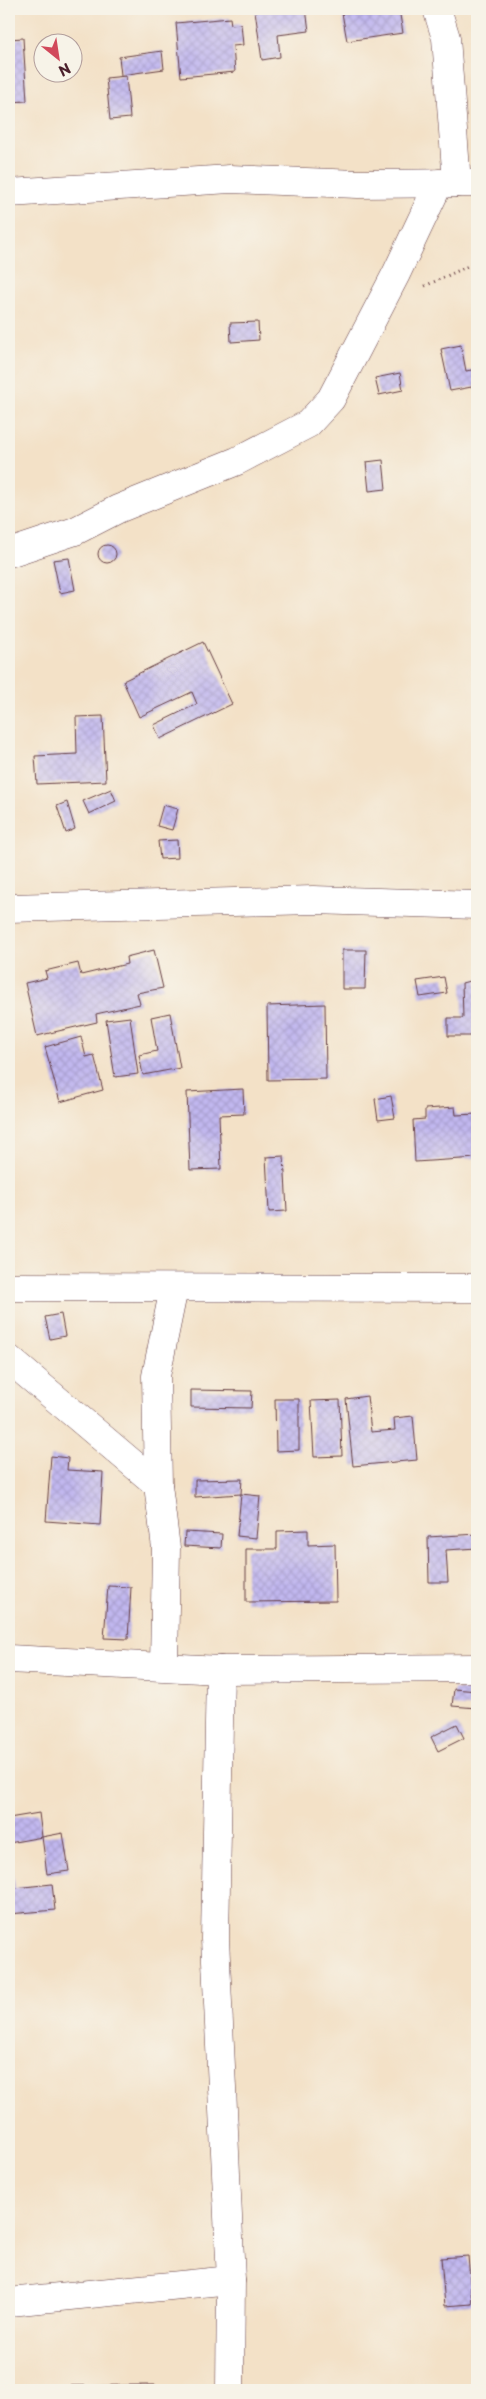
<svg xmlns="http://www.w3.org/2000/svg" width="486" height="2399" viewBox="0 0 486 2399" font-family="'Playpen Sans',sans-serif">
  <defs>
    <pattern id="building-cross-hatch" width="8" height="8" patternUnits="userSpaceOnUse" patternTransform="scale(1.25)"><rect width="8" height="8" fill="#c1b7ef"/><path d="M0 0l8 8M0 8l8-8" fill="none" stroke="#a79dcd"/></pattern>
  </defs>
  <rect width="100%" height="100%" fill="#f7f3e8"/>
  <filter id="ink" filterUnits="userSpaceOnUse"><feTurbulence type="fractalNoise" baseFrequency=".02" numOctaves="2"/><feDisplacementMap in="SourceGraphic" scale="10" xChannelSelector="R" yChannelSelector="G"/><feConvolveMatrix kernelMatrix="1 2 1 2 8 2 1 2 1" color-interpolation-filters="sRGB"/></filter>
  <filter id="wash" filterUnits="userSpaceOnUse"><feTurbulence type="fractalNoise" baseFrequency=".0096" numOctaves="4" result="noise"/><feDisplacementMap in="SourceGraphic" scale="20" xChannelSelector="R" yChannelSelector="G"/><feGaussianBlur stdDeviation="1.12" result="paint"/><feColorMatrix in="noise" values="0 0 0 0 0 0 0 0 0 0 0 0 0 0 0 0 0 1.4 0 .05"/><feComposite in="paint" operator="in"/></filter>
  <g filter="url(#wash)">
    <rect width="100%" height="100%" fill="#f3e1c7"/>
    <g id="blocks">
      <g fill="url(#building-cross-hatch)">
        <path d="M273,9H306L309,31L278,35L280,57L262,60L255,11Z"/>
        <path d="M370,9H399L403,33L347,41L342,13Z"/>
        <path d="M230,18L231,25L241,24L243,45L233,46L235,72L181,77L176,23Z"/>
        <path d="M23,38L27,101L9,102V39Z"/>
        <path d="M162,51L164,69L121,75L119,57Z"/>
        <path d="M126,76L130,118L110,120L106,78Z"/>
        <path d="M258,322L259,340L231,342L230,323Z"/>
        <path d="M461,345L466,371L477,369V386L450,391L441,349Z"/>
        <path d="M400,373L403,390L379,395L375,378Z"/>
        <path d="M383,460L386,489L369,491L366,462Z"/>
        <circle cx="107" cy="554" r="9"/>
        <path d="M69,558L75,590L60,593L53,560Z"/>
        <path d="M203,642L232,704L160,739L154,725L197,704L192,692L139,717L123,681Z"/>
        <path d="M103,716L106,781L37,784L35,756L77,754L76,717Z"/>
        <path d="M111,789L116,801L89,814L83,801Z"/>
        <path d="M67,802L75,829L66,833L57,806Z"/>
        <path d="M163,805L178,809L172,830L157,826Z"/>
        <path d="M177,840L178,858L160,859L158,841Z"/>
        <path d="M154,950L163,988L137,993L140,1004L96,1014L97,1022L37,1036L25,983L47,978L45,971L78,963L81,975L127,964L126,957Z"/>
        <path d="M342,950H366L365,989H342Z"/>
        <path d="M444,977L447,993L420,997L417,981Z"/>
        <path d="M477,979V1036H448V1018H463L462,983Z"/>
        <path d="M325,1004L326,1079L268,1080L267,1006Z"/>
        <path d="M170,1013L180,1068L143,1075L139,1055L157,1051L151,1017Z"/>
        <path d="M130,1017L138,1074L115,1077L106,1020Z"/>
        <path d="M81,1037L86,1057L94,1055L103,1090L60,1102L45,1047Z"/>
        <path d="M243,1089L244,1114L219,1115L221,1169L190,1170L187,1092Z"/>
        <path d="M391,1096L395,1118L378,1120L375,1099Z"/>
        <path d="M455,1107L456,1115L477,1114V1158L415,1162L413,1120L425,1119V1109Z"/>
        <path d="M284,1156L287,1211L269,1212L266,1157Z"/>
        <path d="M61,1314L65,1336L50,1339L45,1317Z"/>
        <path d="M191,1390L252,1391L251,1408L191,1407Z"/>
        <path d="M367,1396L371,1432L395,1430L394,1418L413,1416L417,1460L353,1466L346,1399Z"/>
        <path d="M275,1399H299V1450L276,1451Z"/>
        <path d="M340,1400L342,1456L314,1457L311,1401Z"/>
        <path d="M51,1456L68,1458L67,1470L103,1472L100,1525L46,1521Z"/>
        <path d="M242,1479L241,1494L195,1497V1480Z"/>
        <path d="M241,1494L260,1496L256,1538L237,1536Z"/>
        <path d="M308,1530V1545L335,1544L336,1601L246,1602V1549H277V1531Z"/>
        <path d="M185,1532L222,1534L221,1548L184,1546Z"/>
        <path d="M477,1534V1548L446,1550L448,1582H429L428,1537Z"/>
        <path d="M108,1586L131,1587L128,1639L104,1638Z"/>
        <path d="M454,1689L477,1691V1708L452,1706Z"/>
        <path d="M457,1724L464,1738L438,1751L431,1737Z"/>
        <path d="M39,1813L42,1837L63,1833L69,1871L47,1874L42,1837L9,1843V1818Z"/>
        <path d="M9,1848H11L15,1888L52,1884L55,1910L9,1914Z"/>
        <path d="M468,2256L472,2304L445,2306L441,2258Z"/>
        <path d="M156,2385V2390H32V2386Z"/>
      </g>
    </g>
  </g>
  <g filter="url(#ink)">
    <use href="#blocks" fill-opacity="0" stroke="#633c42" stroke-width="1"/>
    <g fill="none" stroke-linecap="round" stroke-linejoin="round">
      <defs>
        <g id="street">
          <path d="M437,9L446,38L457,183"/>
          <path d="M9,193L230,179L358,184L477,183"/>
          <path d="M9,553L75,531L118,509L237,461L308,424L331,399L396,274L439,183"/>
          <path d="M9,908L313,900L477,905"/>
          <path d="M9,1287L477,1288"/>
          <path d="M9,1359L158,1485"/>
          <path d="M9,1659L220,1670L477,1668"/>
          <path d="M164,1666L166,1548L158,1485L156,1376L174,1288"/>
          <path d="M220,1670L215,1939L231,2280L230,2390"/>
          <path d="M9,2302L231,2280"/>
        </g>
      </defs>
      <use href="#street" stroke="#633c42" stroke-width="29"/>
      <path stroke="#633c42" stroke-width="3" stroke-dasharray="1 4" stroke-linecap="butt" d="M425,286L477,262"/>
      <use href="#street" stroke="#fff" stroke-width="28"/>
    </g>
  </g>
  <rect width="486" height="2399" fill="none" stroke="#f7f3e8" stroke-width="30"/>
  <g transform="translate(58 58) rotate(150)"><circle r="24" fill="#f7f3e8" stroke="#b29e9c"/>
  <path d="M0-4L9 19L0 12L-9 19Z" fill="#d1495b"/>
  <text y="-8" font-size="14" font-weight="bold" text-anchor="middle" fill="#4a1f2b">N</text>
  </g>
</svg>
